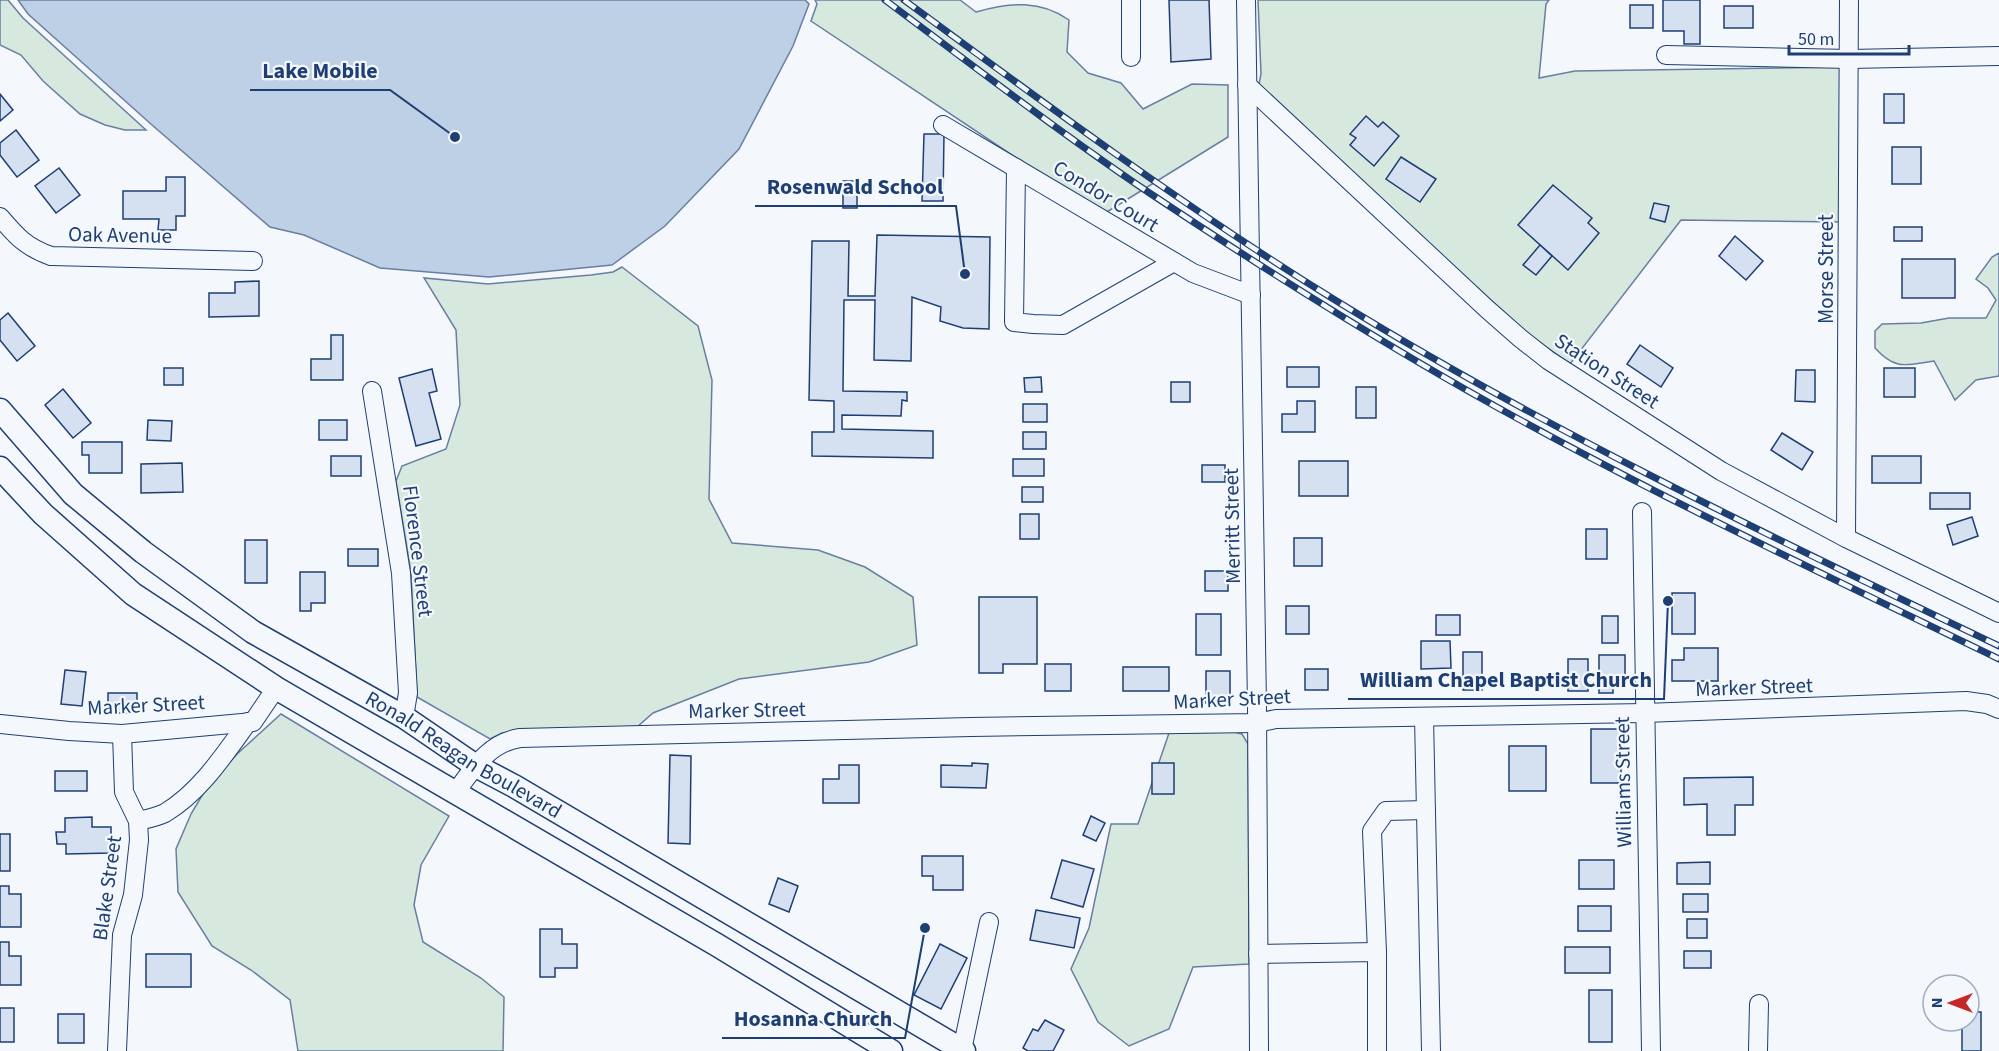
<svg xmlns="http://www.w3.org/2000/svg" width="1999" height="1051" viewBox="0 0 1999 1051" font-family="'Source Sans 3',sans-serif">
  <rect width="100%" height="100%" fill="#f4f7fb"/>
  <g fill="#d7e8df" stroke="#687fa3" stroke-width="1.5">
    <path d="M0,0H8L23,18L146,130H125L105,125L80,114L43,81L21,55L0,45Z"/>
    <path d="M815,0H960L976,12C1010,2 1041,0 1069,20L1067,52L1088,73L1121,83L1143,109L1192,84L1228,85V137L1102,215L811,21L817,4Z"/>
    <path d="M1258,0H1549L1546,4L1539,78L1575,71L1841,67L1840,222L1681,220L1570,364L1526,332L1402,219L1259,84L1261,74Z"/>
    <path d="M1999,253V376L1976,380L1955,400L1934,361C1906,365 1896,371 1875,348V331L1882,324L1921,323L1949,318H1986L1996,300L1988,288L1976,279L1992,257Z"/>
    <path d="M622,267L698,326L712,380L709,499L732,543L818,550L865,567L913,597L917,645L869,662L739,679L653,713L637,727L520,730L502,733L490,739L417,697L411,573L396,481L402,466L446,449L460,405L456,330L424,278L488,284L591,275L613,272Z"/>
    <path d="M281,714L449,816L421,865L414,905L423,942L481,978L504,997L503,1051H298L290,1000L251,970L212,946L178,892L176,849L191,814L207,787L237,754Z"/>
    <path d="M1234,732L1242,734L1248,744L1249,964L1193,967L1169,1029L1129,1046L1098,1022L1071,969L1089,928L1111,824H1138L1169,733Z"/>
  </g>
  <path fill="#bed0e5" stroke="#687fa3" stroke-width="1.5" d="M18,0H805L809,4L793,46L739,149L665,226L612,265L489,277L380,268L304,235L270,227L152,125L28,14Z"/>
  <g fill="#d5e0f0" stroke="#1d3f73" stroke-width="1.5">
    <path d="M1169,0H1209L1211,59L1171,62Z"/>
    <path d="M1663,0H1700V44H1684V31H1663Z"/>
    <rect x="1630" y="5" width="23" height="23"/>
    <rect x="1724" y="6" width="29" height="22"/>
    <path d="M0,94L13,110L0,121Z"/>
    <rect x="1884" y="94" width="20" height="29"/>
    <path d="M1366,116L1378,127L1383,122L1399,136L1374,166L1350,145L1356,138L1350,134Z"/>
    <path d="M16,130L39,160L17,177L0,155V143Z"/>
    <path d="M924,134H944L943,201H922Z"/>
    <rect x="1892" y="147" width="29" height="37"/>
    <path d="M1401,157L1436,179L1420,202L1386,179Z"/>
    <path d="M59,168L80,195L56,213L35,186Z"/>
    <path d="M166,177H185V216H176V230H158L159,219H123V191H166Z"/>
    <rect x="843" y="181" width="14" height="27"/>
    <path d="M1553,185L1592,218L1588,223L1599,233L1568,270L1518,225Z"/>
    <path d="M1654,203L1669,206L1665,222L1650,218Z"/>
    <rect x="1894" y="227" width="28" height="14"/>
    <path d="M877,235L990,237L989,329L963,328L940,321L941,307L912,297L911,361L874,360L875,300H844L843,391L907,392V401L902,400L901,416L842,415V429L933,431V458L812,456V432H834V401L809,400L812,241H849L848,296H875Z"/>
    <path d="M1735,236L1763,261L1746,280L1719,256Z"/>
    <path d="M1540,245L1552,256L1536,275L1523,265Z"/>
    <rect x="1902" y="259" width="53" height="39"/>
    <path d="M259,281V316L209,317V293H235V282Z"/>
    <path d="M8,313L35,346L17,361L0,340V320Z"/>
    <path d="M331,335H343V380H311V359H331Z"/>
    <path d="M1640,345L1673,368L1661,387L1627,364Z"/>
    <rect x="1287" y="367" width="32" height="20"/>
    <rect x="164" y="368" width="19" height="17"/>
    <rect x="1884" y="368" width="31" height="29"/>
    <path d="M432,369L437,391L429,393L441,439L416,446L399,378Z"/>
    <path d="M1796,370H1815V402L1795,401Z"/>
    <path d="M1041,377L1042,392H1025L1024,378Z"/>
    <rect x="1171" y="382" width="19" height="20"/>
    <rect x="1356" y="387" width="20" height="31"/>
    <path d="M63,389L91,423L73,438L45,405Z"/>
    <path d="M1297,401H1315V432H1282V414H1297Z"/>
    <rect x="1023" y="404" width="24" height="18"/>
    <path d="M148,420L172,421L171,441L147,440Z"/>
    <rect x="319" y="420" width="28" height="20"/>
    <rect x="1023" y="432" width="23" height="17"/>
    <path d="M1782,433L1813,452L1802,470L1771,450Z"/>
    <path d="M82,442H122V473H89V455H82Z"/>
    <rect x="331" y="456" width="30" height="20"/>
    <rect x="1872" y="456" width="49" height="27"/>
    <rect x="1013" y="459" width="31" height="17"/>
    <rect x="1299" y="461" width="49" height="35"/>
    <path d="M182,463L183,492L141,493V464Z"/>
    <rect x="1202" y="465" width="23" height="17"/>
    <rect x="1022" y="487" width="21" height="15"/>
    <rect x="1930" y="493" width="40" height="16"/>
    <rect x="1020" y="514" width="19" height="25"/>
    <path d="M1972,517L1978,536L1953,545L1947,525Z"/>
    <rect x="1586" y="529" width="21" height="30"/>
    <rect x="1294" y="538" width="28" height="28"/>
    <rect x="245" y="540" width="22" height="43"/>
    <rect x="348" y="549" width="30" height="17"/>
    <rect x="1205" y="571" width="23" height="20"/>
    <path d="M300,572H325V603H311V611H300Z"/>
    <rect x="1672" y="593" width="23" height="41"/>
    <path d="M979,597H1037V664H1003V673H979Z"/>
    <rect x="1286" y="606" width="23" height="28"/>
    <rect x="1196" y="614" width="25" height="41"/>
    <rect x="1436" y="615" width="24" height="20"/>
    <rect x="1602" y="616" width="16" height="27"/>
    <path d="M1421,641H1450L1451,668L1421,669Z"/>
    <path d="M1684,648H1718V681H1672V660H1684Z"/>
    <rect x="1463" y="652" width="19" height="38"/>
    <path d="M1599,655H1625V682H1613V693H1599Z"/>
    <rect x="1568" y="659" width="20" height="32"/>
    <rect x="1045" y="664" width="26" height="27"/>
    <rect x="1123" y="667" width="46" height="24"/>
    <rect x="1305" y="669" width="23" height="21"/>
    <path d="M65,670L86,672L82,706L61,704Z"/>
    <rect x="1206" y="671" width="24" height="32"/>
    <rect x="108" y="693" width="29" height="20"/>
    <rect x="1591" y="729" width="30" height="54"/>
    <rect x="1509" y="746" width="37" height="45"/>
    <path d="M670,755L691,756L690,844L668,843Z"/>
    <path d="M972,763L988,764L986,788L941,787V765L972,766Z"/>
    <rect x="1152" y="763" width="22" height="31"/>
    <path d="M839,765H859V803H823V779H839Z"/>
    <rect x="55" y="771" width="32" height="20"/>
    <path d="M1753,777V805H1735V835H1707V804L1684,805V778Z"/>
    <path d="M1091,816L1105,823L1096,841L1083,835Z"/>
    <path d="M92,817V827H111V853L66,854V844H57L56,832H65V818Z"/>
    <rect x="0" y="834" width="10" height="37"/>
    <path d="M922,856H963V890H933V876H922Z"/>
    <path d="M1062,860L1094,869L1083,907L1051,898Z"/>
    <rect x="1579" y="860" width="35" height="29"/>
    <path d="M1710,862V884H1677V863Z"/>
    <path d="M778,878L798,886L789,912L769,904Z"/>
    <path d="M0,886H9V894H21V927H0Z"/>
    <rect x="1683" y="894" width="25" height="18"/>
    <rect x="1578" y="906" width="33" height="25"/>
    <path d="M1036,910L1080,918L1074,948L1030,940Z"/>
    <rect x="1687" y="919" width="20" height="19"/>
    <path d="M540,929H562V944H577V968H555V977H540Z"/>
    <path d="M0,942H9V956H21V985H0Z"/>
    <path d="M940,944L967,958L941,1009L914,995Z"/>
    <rect x="1565" y="947" width="45" height="26"/>
    <rect x="1684" y="951" width="27" height="17"/>
    <rect x="146" y="954" width="45" height="33"/>
    <rect x="1589" y="990" width="23" height="52"/>
    <rect x="0" y="1008" width="14" height="34"/>
    <path d="M1969,1012H1981V1051H1962V1021H1969Z"/>
    <rect x="58" y="1014" width="26" height="29"/>
    <path d="M1045,1020L1064,1030L1053,1051H1028L1023,1048L1033,1029L1038,1031Z"/>
  </g>
  <g fill="none" stroke-linecap="round" stroke-linejoin="round">
    <defs>
      <g id="minor">
        <path d="M1131,0V57"/>
        <path d="M1246,0L1257,706L1259,1051"/>
        <path d="M1666,55L1850,59L1999,56"/>
        <path d="M1247,85L1487,309L1520,338L1548,360L1721,471L1846,538L1999,613"/>
        <path d="M943,125L1193,273L1251,295"/>
        <path d="M1016,168L1014,322L1033,324L1063,325L1174,262"/>
        <path d="M0,217C17,237 26,247 51,256L253,261"/>
        <path d="M372,391L401,573L408,693L404,717"/>
        <path d="M1642,512L1651,1051"/>
        <path d="M1846,538L1849,0"/>
        <path d="M1424,717L1431,1051"/>
        <path d="M0,724L69,731L122,734L253,722L276,688"/>
        <path d="M455,793C473,769 488,743 520,738L971,727L1257,723L1276,719L1644,713L1966,701L1987,704L1999,709"/>
        <path d="M138,821C147,819 157,817 165,813C200,792 224,755 248,722"/>
        <path d="M1377,952L1372,831L1386,811L1426,810"/>
        <path d="M1258,954L1377,952V1051"/>
        <path d="M962,1050L989,922"/>
        <path d="M117,1051L122,935L133,895L139,840L138,821L124,792L122,734"/>
        <path d="M1758,1051L1759,1004"/>
      </g>
      <g id="major">
        <path id="s1" d="M0,410L73,494L143,552L253,632L404,717L476,766L514,786L964,1051"/>
        <path d="M0,468L43,514L133,594L276,688L717,945L891,1051"/>
      </g>
    </defs>
    <use href="#minor" stroke="#1d3f73" stroke-width="20"/>
    <use href="#major" stroke="#1d3f73" stroke-width="25"/>
    <use href="#minor" stroke="#f4f7fb" stroke-width="18"/>
    <use href="#major" stroke="#f4f7fb" stroke-width="22"/>
    <defs>
      <g id="rail">
        <path d="M885,0C972,65 1058,131 1148,192C1235,250 1323,306 1413,359C1602,471 1801,563 1999,659"/>
        <path d="M904,0C1045,104 1186,208 1335,300C1548,431 1774,538 1999,646"/>
      </g>
    </defs>
    <use href="#rail" stroke="#1d3f73" stroke-width="7"/>
    <use href="#rail" stroke="#f4f7fb" stroke-width="4.5" stroke-dasharray="14" stroke-linecap="butt"/>
  </g>
  <g text-anchor="middle" dominant-baseline="central" stroke-width="4.5" stroke-linejoin="round" paint-order="stroke">
    <g font-size="21" fill="#1d3f73" stroke="#f4f7fb">
      <text transform="translate(1106 196) rotate(31)">Condor Court</text>
      <text transform="translate(120 235) rotate(1)">Oak Avenue</text>
      <text transform="translate(1826 269) rotate(-90)">Morse Street</text>
      <text transform="translate(1607 371) rotate(33)">Station Street</text>
      <text transform="translate(1232 526) rotate(-91)">Merritt Street</text>
      <text transform="translate(418 551) rotate(83)">Florence Street</text>
      <text transform="translate(1754 687) rotate(-2)">Marker Street</text>
      <text transform="translate(1232 699) rotate(-3)">Marker Street</text>
      <text transform="translate(146 705) rotate(-3)">Marker Street</text>
      <text transform="translate(747 710) rotate(-1)">Marker Street</text>
      <text stroke="none"><textPath href="#s1" startOffset="582">Ronald Reagan Boulevard</textPath></text>
      <text transform="translate(1623 782) rotate(-91)">Williams Street</text>
      <text transform="translate(107 888) rotate(-82)">Blake Street</text>
    </g>
  </g>
  <path fill="none" stroke="#1d3f73" stroke-width="2" d="M455 137L390 90H250M965 274L956 206H755M1668 601L1664 699H1348M925 928L905 1038H722"/>
  <g fill="#1d3f73" stroke="#f4f7fb" stroke-width="2">
    <circle cx="455" cy="137" r="6"/>
    <circle cx="965" cy="274" r="6"/>
    <circle cx="1668" cy="601" r="6"/>
    <circle cx="925" cy="928" r="6"/>
  </g>
  <g font-size="22" text-anchor="middle" font-weight="bold" fill="#1d3f73" stroke="#f4f7fb" stroke-width="4.5" stroke-linejoin="round" paint-order="stroke">
    <text x="320" y="78">Lake Mobile</text>
    <text x="855" y="194">Rosenwald School</text>
    <text x="1506" y="687">William Chapel Baptist Church</text>
    <text x="813" y="1026">Hosanna Church</text>
  </g>
  <g transform="translate(1951 1003) rotate(270)"><circle r="28" fill="#f4f7fb" stroke="#9eadc5" stroke-width="1.5"/>
  <path d="M0-4.5L10 22L0 15L-10 22Z" fill="#c62828"/>
  <text y="-9" font-size="16" font-weight="bold" text-anchor="middle" fill="#1d3f73">N</text>
  </g>
  <path d="M1789 45v9h120v-9" fill="none" stroke="#1d3f73" stroke-width="3"/>
  <text x="1798" y="45" font-size="18" fill="#1d3f73" stroke="#f4f7fb" stroke-width="4.5" paint-order="stroke">50 m</text>
</svg>
